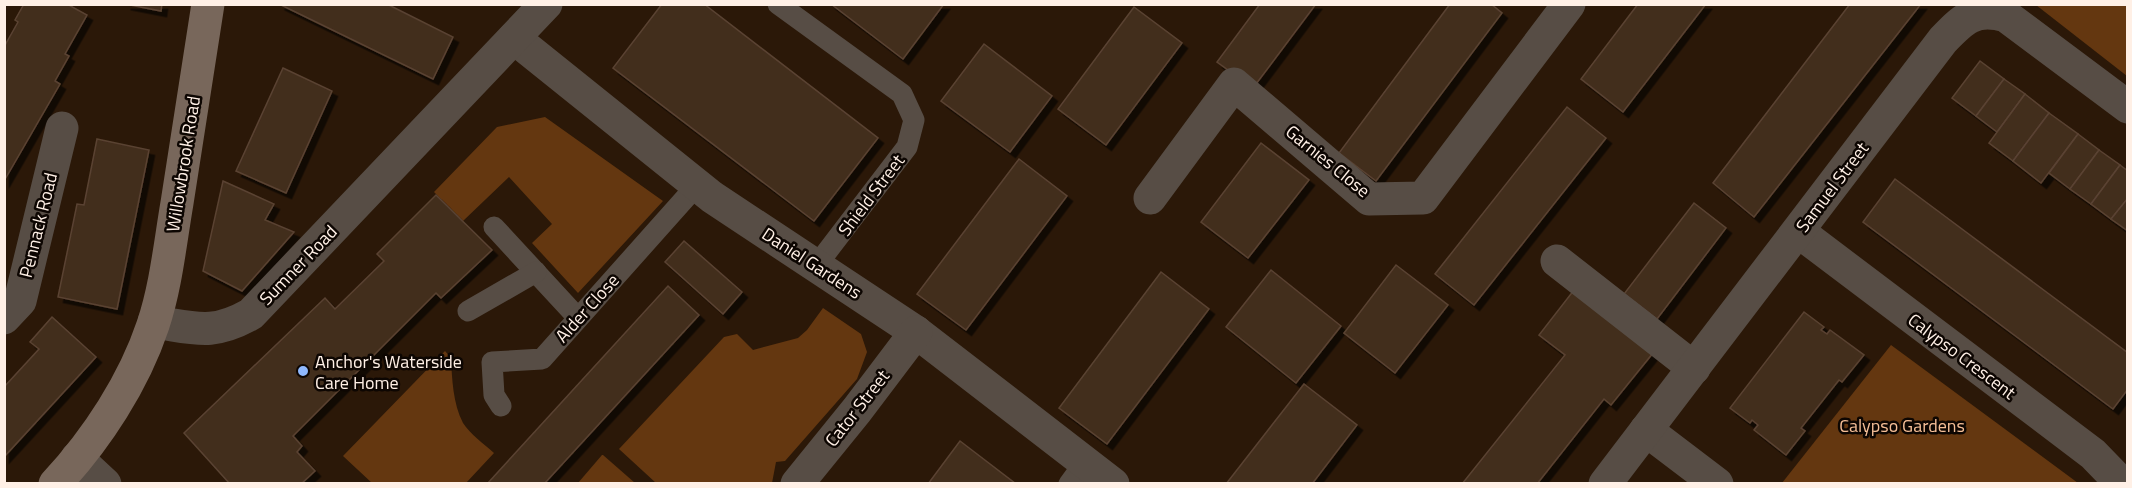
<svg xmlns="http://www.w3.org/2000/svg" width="2132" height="488" viewBox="0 0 2132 488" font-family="'Titillium Web',sans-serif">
  <defs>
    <filter id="shadow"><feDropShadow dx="5.5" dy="5.5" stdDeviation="0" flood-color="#0009"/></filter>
  </defs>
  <rect width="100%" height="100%" fill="#2b1808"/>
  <g fill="#643710">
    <path d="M2036,5H2127V76Z"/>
    <path d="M545,117L663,201L578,293L532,243L552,224L509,177L463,221L434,192L497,127Z"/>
    <path d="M823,308L861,334L867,352L857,379L785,461L776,462L772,483H656L619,449L724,337L737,334L753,350L798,338L807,330Z"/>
    <path d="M1891,345L2078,483H1782Z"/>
    <path d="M445,351L451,358C452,379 453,404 463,423C470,434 484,444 494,453L466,483H372L343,456Z"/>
    <path d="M602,455H603L635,483H578Z"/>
  </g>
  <g fill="#432d1e" stroke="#5a4332" stroke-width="1.5" filter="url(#shadow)">
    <path d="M24,4H67L87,15L65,54L69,56L55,81L60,84L4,181V47L18,22L15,20Z"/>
    <path d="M125,4H162L161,11Z"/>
    <path d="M279,4H387L453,37L433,79Z"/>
    <path d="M662,4H704L878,138L814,221L613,68Z"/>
    <path d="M831,4H944L903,59Z"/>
    <path d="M1260,4H1316L1253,88L1217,62Z"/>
    <path d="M1450,4H1491L1502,13L1376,181L1339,153Z"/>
    <path d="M1638,4H1706L1623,112L1581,79Z"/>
    <path d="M1850,4H1921L1754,217L1713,183Z"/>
    <path d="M1134,7L1182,43L1106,145L1058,109Z"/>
    <path d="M984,44L1052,96L1010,152L941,101Z"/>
    <path d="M1980,61L2004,79L1976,116L1952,98Z"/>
    <path d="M283,68L332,91L286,193L236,171Z"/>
    <path d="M2004,79L2025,94L1997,132L1976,116Z"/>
    <path d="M2025,94L2049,113L2013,161L1989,143Z"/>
    <path d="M1567,107L1606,138L1474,305L1435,274Z"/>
    <path d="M2049,113L2078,134L2041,183L2013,161Z"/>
    <path d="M2078,134L2099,150L2070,189L2049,173Z"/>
    <path d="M97,139L149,150L117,309L58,297L77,204L84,205Z"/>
    <path d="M1261,143L1309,180L1248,258L1201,222Z"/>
    <path d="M2099,150L2120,165L2091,204L2070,189Z"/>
    <path d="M1019,159L1067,196L966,330L917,294Z"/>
    <path d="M2120,165L2128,171V198L2111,219L2091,204Z"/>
    <path d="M1895,179L2128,353V389L2113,409L1863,222Z"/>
    <path d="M223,181L274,204L265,220L294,232L242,291L203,271Z"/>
    <path d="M436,195L492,250L441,298L436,293L293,436L302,446L297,452L315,471L301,484H230L184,433L325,298L335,309L384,261L377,254Z"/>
    <path d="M2128,198V231L2111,219Z"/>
    <path d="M1694,203L1726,228L1657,319L1624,294Z"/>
    <path d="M684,241L742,292L723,314L665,262Z"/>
    <path d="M1396,265L1448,305L1395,373L1344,333Z"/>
    <path d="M1271,270L1341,326L1296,383L1226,327Z"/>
    <path d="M1161,272L1209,309L1107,444L1059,408Z"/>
    <path d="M668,286L699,315L544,484H487Z"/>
    <path d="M1574,290L1653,353L1611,405L1604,399L1537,484H1462L1565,355L1539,335Z"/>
    <path d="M1804,312L1824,327L1821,330L1827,334L1830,330L1864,355L1842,382L1839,380L1801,428L1805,431L1786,455L1754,430L1758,425L1752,420L1750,423L1730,408Z"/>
    <path d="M52,317L96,357L4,457V387L39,349L30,342Z"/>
    <path d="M1304,384L1357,425L1312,484H1226Z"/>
    <path d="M960,441L1016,484H928Z"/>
  </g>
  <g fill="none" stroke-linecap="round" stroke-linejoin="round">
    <g stroke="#574d45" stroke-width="21">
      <path d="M778,4L902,94L914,120L907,147L816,266"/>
      <path d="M494,227L578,318"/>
      <path d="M468,311L536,272"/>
      <path d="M501,406L494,395L492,362L542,359L697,185"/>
      <path d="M1069,484L1085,462"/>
    </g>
    <g stroke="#574d45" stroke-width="33">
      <path d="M514,38L712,197L916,332L1113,484"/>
      <path d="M1150,198L1234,84L1369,199L1423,198L1569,4"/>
      <path d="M1799,232L2093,454L2122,484"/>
      <path d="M1557,261L1694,368"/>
      <path d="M4,318L20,301L62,128"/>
      <path d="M154,322C196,328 212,336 251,314L546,4"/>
      <path d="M1646,430L1717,484"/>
      <path d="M77,458L105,484"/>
      <path d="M797,484L857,410L916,332"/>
      <path d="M1605,484L1943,40C1963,19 1975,7 2006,16L2128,107"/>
    </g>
    <path stroke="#78675b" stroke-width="33" d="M55,484C97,439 134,382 153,325C166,286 170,244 177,203C187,137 198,71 208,4"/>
  </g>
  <circle fill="#8fb8fd" stroke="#0d0602" stroke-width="2" cx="303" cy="371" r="6"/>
  <g text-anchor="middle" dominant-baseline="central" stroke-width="5" stroke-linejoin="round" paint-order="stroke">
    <g font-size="18" fill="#fff0e6" stroke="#0d0602">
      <text transform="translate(1328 161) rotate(39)">Garnies Close</text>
      <text transform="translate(183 164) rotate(-81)">Willowbrook Road</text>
      <text transform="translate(1832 187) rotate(-53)">Samuel Street</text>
      <text transform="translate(871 195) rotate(-53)">Shield Street</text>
      <text transform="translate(38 225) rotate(-76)">Pennack Road</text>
      <text transform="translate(812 263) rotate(33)">Daniel Gardens</text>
      <text transform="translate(298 265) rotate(-46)">Sumner Road</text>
      <text transform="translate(587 308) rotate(-48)">Alder Close</text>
      <text transform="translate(1962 356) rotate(37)">Calypso Crescent</text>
      <text transform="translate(857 408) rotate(-52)">Cator Street</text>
    </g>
    <g font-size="18" fill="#fff0e6" stroke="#0d0602" text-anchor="start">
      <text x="315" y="361">Anchor's Waterside<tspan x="315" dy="21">Care Home</tspan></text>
    </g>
    <g font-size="18" fill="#f6bf97" stroke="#0d0602">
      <text x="1902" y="425">Calypso Gardens</text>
    </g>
  </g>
  <rect width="2132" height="488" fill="none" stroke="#fff0e6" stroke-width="12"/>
</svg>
